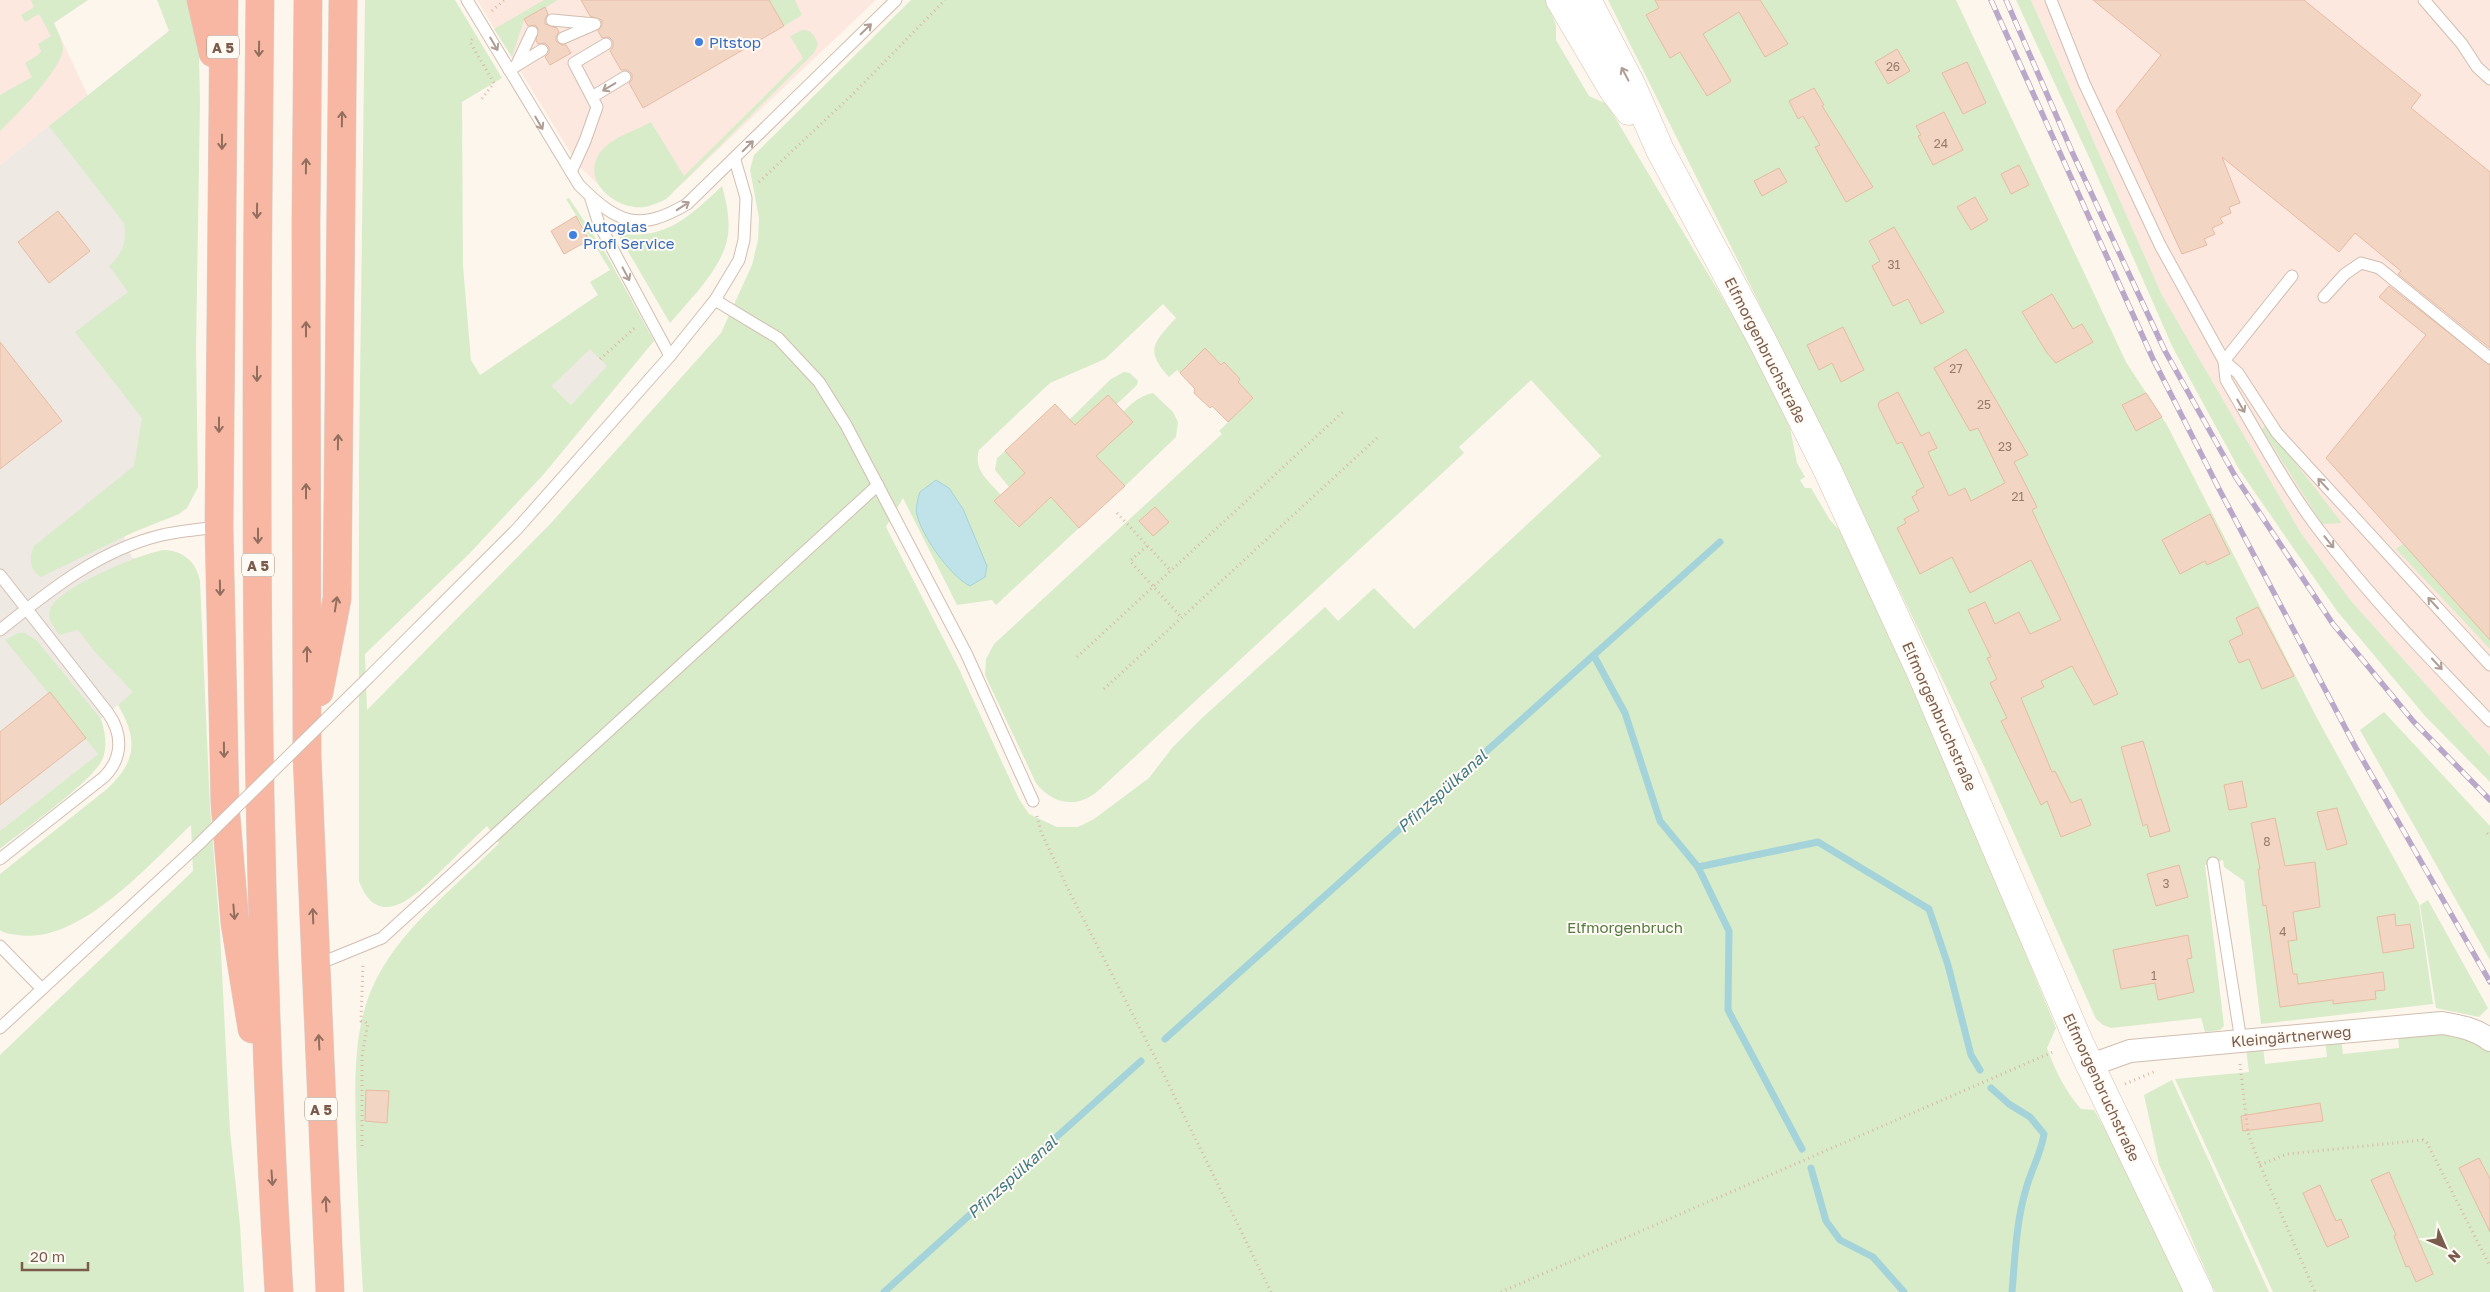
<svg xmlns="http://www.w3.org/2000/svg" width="2490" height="1292" viewBox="0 0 2490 1292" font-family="'Golos Text',sans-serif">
  <rect width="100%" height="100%" fill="#fdf6ec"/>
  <g fill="#fde8e0">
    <path d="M0,0H40L54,23L88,96L0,165Z"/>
    <path d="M477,0H876L666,199L645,207L622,204L613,199L578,165Z"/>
    <path d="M2031,0H2490V756L2352,602L2301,533L2162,295Z"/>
  </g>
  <g fill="#efe9e4">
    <path d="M169,31L165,501L123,534L132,558L164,562L166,678L133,693L83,733L98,754L0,831V165Z"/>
    <path d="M590,348L608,366L571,405L552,386Z"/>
  </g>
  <g fill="#d8ecc9" fill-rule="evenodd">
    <path d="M31,0H88L54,23C57,31 62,39 63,48C63,68 15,117 0,131V95L32,77L25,63L38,55L41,51L38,44L51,36L39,14L25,22L21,15L34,7Z"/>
    <path d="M157,0H189L199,56L200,102L196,349L198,487L187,508L179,514L134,532L41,577C29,570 29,557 34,546L134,466L142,418L75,332L128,292L109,266C123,254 127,241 124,223L49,126L169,31Z"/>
    <path d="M365,0H455L502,78L462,102L463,266L471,360L480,375L598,295L590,282L610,270L566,199L569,198L606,254L654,341L543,475L469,554L365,654L367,710L551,523L721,333L752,265L758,240L759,218L750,170L754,155L911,0H1546L1556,25V40L1589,96L1607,104L1745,336L1790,428L1797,463L1805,477L1800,480L1805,488H1811L1830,520L1850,542L1895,637L2056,1028L2047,1048C2055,1070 2065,1091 2081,1109L2094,1110L2137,1185L2184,1292H363C360,1240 357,1188 356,1137C355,1079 351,1019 383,967C413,918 460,883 499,843L487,826C472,840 458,854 443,869C419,892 379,935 359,881V459ZM1163,304L1176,318C1154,342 1144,350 1169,377L1177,370L1180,373L1205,349L1221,365L1224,362L1240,379L1238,382L1253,398L1219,431L1222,434L994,644L986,659L985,675L1036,783C1053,805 1078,809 1099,790L1464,453L1459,447L1531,380L1601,456L1414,629L1374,588L1338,621L1325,607L1202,718L1172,748L1149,778L1094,819L1078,827H1057L1029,814L1019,799L959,669L886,527L903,498L957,605L992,600L996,605L1079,528L1059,506V490L1018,527L994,501L1001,495C988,480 973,470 979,450L1050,383L1105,359ZM590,349L607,366L571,405L552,386ZM1155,507L1168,522L1140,521Z"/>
    <path d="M544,0H558L524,20L512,57L494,29Z"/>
    <path d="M769,0H795L802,15L784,26Z"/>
    <path d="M1608,0H1956L2126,362L2167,425L2317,718L2419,904L2433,1004L2261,1024L2244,881L2224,867L2223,860L2205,865L2224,1026L2220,1030L2205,1032L2201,1018L2111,1028L2103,1025L2096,1019L1985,768L1822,429Z"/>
    <path d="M2016,0H2031L2162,295L2301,533L2352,602L2490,756V782L2425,716L2337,611L2240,471L2173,348L2088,155Z"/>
    <path d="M802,30C811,29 815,36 818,44L814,53L666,199C660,202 652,206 644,207C618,210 581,183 599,154C609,138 635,131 651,122L684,176L803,58L790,36Z"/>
    <path d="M722,186C727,204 731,223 727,240C721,269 689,301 670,323L619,236L622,234C668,239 691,215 722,186Z"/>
    <path d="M1124,372L1130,373L1138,381L1137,385L1116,405L1075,426L1069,420L1111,379Z"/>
    <path d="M1153,393L1173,412L1178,422L1176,437L1125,486L1104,465L1090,462C1105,439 1124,398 1153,393Z"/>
    <path d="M2266,425L2342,523L2322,524L2262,429Z"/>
    <path d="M1005,451L1025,473L1009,487L995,470L997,458Z"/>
    <path d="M2404,543L2490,640V649L2396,549Z"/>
    <path d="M164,550C184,551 196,562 200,581L210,807L220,932L230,1131L240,1225L244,1292H0V1055L193,871L191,825C150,863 80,945 18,935C12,934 5,934 0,930V874L107,789C137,761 138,739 118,705L133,692L95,652L78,630L59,635C55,628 47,620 50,610C56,588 142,553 164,550Z"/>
    <path d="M18,633H25L37,641L101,719C105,731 108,748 102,760C92,782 22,831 0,849V831L98,754L5,640Z"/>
    <path d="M2384,712L2490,826V960L2360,730Z"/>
    <path d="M2428,900L2488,1008L2479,1017L2436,1008L2420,905Z"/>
    <path d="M2441,1032L2490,1047V1292H2273L2175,1079L2249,1072L2246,1049L2263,1047L2265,1064L2327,1057L2325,1039L2341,1038L2343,1054L2399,1048L2398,1035Z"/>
    <path d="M2172,1080L2269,1292H2215L2159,1164L2144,1095Z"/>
  </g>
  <path fill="#bfe3e8" stroke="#a5d3da" d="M936,480L949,488L963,509L987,566L985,577L970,586C950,576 922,536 917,515C915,509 918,498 920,492Z"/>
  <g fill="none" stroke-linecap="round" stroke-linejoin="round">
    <g stroke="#a5d3da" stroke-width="7">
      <path d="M1594,656L1625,713L1660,821L1698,867L1729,931L1728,1010L1802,1149"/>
      <path d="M1698,867L1818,842L1929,909L1948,965L1971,1055L1980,1070"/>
      <path d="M1165,1039L1720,542"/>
      <path d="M1991,1088L2009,1104L2030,1117L2044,1134C2041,1154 2031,1170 2026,1189C2016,1222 2015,1258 2012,1292"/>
      <path d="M1811,1168L1826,1221L1840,1240L1873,1257L1904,1292"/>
      <path d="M884,1292L1141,1061"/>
    </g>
  </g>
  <g fill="#f3d5c3" stroke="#e6bba3">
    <path d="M581,0H769L784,26L643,108L629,83L632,80V74L628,70H621L610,51L613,47V41L609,37L602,38L598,31L602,25V20L590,16Z"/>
    <path d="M1655,0H1760L1788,44L1765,57L1739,12L1703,34L1731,81L1707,96L1680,52L1670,58L1646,15L1659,8Z"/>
    <path d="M2093,0H2304L2421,95L2411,108L2490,172V348L2398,274L2401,271L2355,233L2339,252L2222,157L2240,203L2229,207L2231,213L2220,218L2223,223L2212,228L2215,234L2204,239L2207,245L2182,254L2116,111L2161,55Z"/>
    <path d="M545,7L548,14L545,19V24L557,28L559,32L556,37V41L562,45H566L571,53L550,65L545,57L549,53V47L545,43L538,44L536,41L538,28L535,25L528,26L524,19Z"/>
    <path d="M1897,49L1910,71L1888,84L1875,62Z"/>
    <path d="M1967,62L1986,103L1963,114L1942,73Z"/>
    <path d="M1814,88L1824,105L1822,106L1873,187L1846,202L1815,147L1820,145L1803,116L1798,119L1789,101Z"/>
    <path d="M1944,112L1963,150L1933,165L1918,136L1921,135L1916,126Z"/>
    <path d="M2019,165L2029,185L2011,194L2001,174Z"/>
    <path d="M1779,168L1787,182L1762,196L1754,181Z"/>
    <path d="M1975,197L1988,220L1971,230L1957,207Z"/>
    <path d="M58,211L90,251L49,283L18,242Z"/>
    <path d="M576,216L589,240L564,254L551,231Z"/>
    <path d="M1894,227L1944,312L1921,324L1908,299L1893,306L1872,266L1880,261L1869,241Z"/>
    <path d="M2389,286L2490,365V640L2326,458L2426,335L2379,297Z"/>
    <path d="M2052,294L2073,329L2082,324L2093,342L2056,363L2047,353L2022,312Z"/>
    <path d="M1843,327L1864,370L1841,382L1832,363L1819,370L1807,345Z"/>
    <path d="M0,342L62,421L0,469Z"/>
    <path d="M1205,348L1221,365L1224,362L1240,379L1238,382L1253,398L1228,422L1212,406L1210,408L1194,393L1195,389L1180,373Z"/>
    <path d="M1966,349L2028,455L2014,462L2037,507L2032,510L2118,694L2094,705L2072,666L2041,681L2044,687L2021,698L2052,772L2055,771L2071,803L2081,799L2091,825L2061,837L2047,801L2041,805L2001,721L2007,718L1990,683L1997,679L1987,658L1991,657L1968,610L1985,602L1995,624L2019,612L2030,634L2061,620L2031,560L1970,593L1952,557L1920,574L1897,528L1906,523L1904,519L1919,511L1912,497L1917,494L1916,491L1924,487L1902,442L1897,444L1878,406L1879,402L1898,392L1921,436L1929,432L1937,448L1928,452L1949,496L1965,488L1971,501L2005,483L1978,428L1970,431L1934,368Z"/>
    <path d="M2146,393L2162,417L2136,431L2122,405Z"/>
    <path d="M1108,395L1133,422L1096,456L1125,486L1079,528L1051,497L1019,527L994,501L1025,473L1005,451L1055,404L1075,425Z"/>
    <path d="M1155,507L1169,522L1153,536L1139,521Z"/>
    <path d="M2210,514L2230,554L2207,565L2205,561L2180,574L2162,540Z"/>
    <path d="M2258,607L2294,676L2262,689L2249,659L2239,663L2229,641L2243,634L2236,618Z"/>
    <path d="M50,692L86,738L0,805V732Z"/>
    <path d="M2143,741L2170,831L2150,837L2147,824L2143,826L2121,747Z"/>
    <path d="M2242,781L2247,807L2229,810L2224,785Z"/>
    <path d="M2337,808L2347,844L2327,850L2317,812Z"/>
    <path d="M2275,818L2285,866L2315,862L2320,907L2293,912L2297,940L2288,941L2293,974H2297L2298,984L2383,972L2385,990L2375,991L2376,999L2333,1004V1000L2280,1007L2266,905L2263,906L2258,869H2260L2251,823Z"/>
    <path d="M2179,865L2188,897L2156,906L2147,874Z"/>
    <path d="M2395,914L2396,926L2410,924L2414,948L2383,953L2377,917Z"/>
    <path d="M2188,935L2192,958L2187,959L2194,992L2158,1000L2155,983L2121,989L2113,950Z"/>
    <path d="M366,1090L389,1091L387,1123L365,1121Z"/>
    <path d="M2320,1103L2323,1121L2243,1131L2241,1116Z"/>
    <path d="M2479,1158L2490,1179V1232L2459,1168Z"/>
    <path d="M2389,1172L2433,1274L2416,1282L2409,1266L2406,1267L2394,1236L2396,1235L2371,1180Z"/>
    <path d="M2320,1185L2336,1221L2341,1219L2349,1237L2327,1247L2303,1193Z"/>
  </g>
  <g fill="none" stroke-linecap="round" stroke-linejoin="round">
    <defs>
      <g id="service">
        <path d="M467,0L579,185C617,223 638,233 687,204L896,0"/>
        <path d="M2051,0L2084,83L2160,245L2224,361L2238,373L2277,433L2490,665"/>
        <path d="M2424,0L2462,44L2477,67L2490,79"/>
        <path d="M552,20L595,24"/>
        <path d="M563,38L593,25"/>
        <path d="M516,66L532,32"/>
        <path d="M509,70L542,50"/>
        <path d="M592,97L625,77"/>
        <path d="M571,172L585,141L597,107L574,63L606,44"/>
        <path d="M591,199L599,224L670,356"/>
        <path d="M2292,276L2224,361L2226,380C2255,429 2282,480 2316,526C2368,595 2430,659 2490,721"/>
        <path d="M2324,297L2345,274L2361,263L2379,268L2490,358"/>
        <path d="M715,300L778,338L819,382L846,425L966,653L1033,801"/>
        <path d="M0,575L108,713C123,734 123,758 104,777L0,859"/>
        <path d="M0,630C49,591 99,550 162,535C180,531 200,529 219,527"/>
        <path d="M369,677L517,529L670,356L715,300L739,260L744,240L746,198L735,160"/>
        <path d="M2213,863L2241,1041"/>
        <path d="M0,946L42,989"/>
        <path d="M316,965L382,938L878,485"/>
        <path d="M0,1028L200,843"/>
      </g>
      <path id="minor" d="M2091,1065L2130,1051L2442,1023C2460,1026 2476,1029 2490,1040"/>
      <g id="secondary">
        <path d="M1560,0L1613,90L1629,111"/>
        <path d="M1587,0L1632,86L1660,150L1762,340L1827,469L1922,675L2079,1042L2199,1292"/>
      </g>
      <g id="motorway">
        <path d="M201,0L213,53"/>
        <path d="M224,0L219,527L225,804L235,923L252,1029"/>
        <path d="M260,0C255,431 253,862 279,1292"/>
        <path d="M308,0L306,222L307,755L330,1292"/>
        <path d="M319,692L337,599L343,0"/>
      </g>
    </defs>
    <use href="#service" stroke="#d1beb0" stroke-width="13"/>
    <use href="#minor" stroke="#d1beb0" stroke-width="24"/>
    <use href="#secondary" stroke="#d6c0b0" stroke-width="29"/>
    <use href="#motorway" stroke="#dad1cd" stroke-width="29"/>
    <g stroke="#d9b8a5" stroke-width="3" stroke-dasharray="1 4" stroke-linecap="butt">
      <path d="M492,11L504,0"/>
      <path d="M472,39L470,42L494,83L480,101"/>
      <path d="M759,182L853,94L945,0"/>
      <path d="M600,359L637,326"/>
      <path d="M1117,513L1171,571"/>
      <path d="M1147,546L1130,561L1182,618"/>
      <path d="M1077,657L1344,411"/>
      <path d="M1104,689L1377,438"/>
      <path d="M1037,816L1041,832L1070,893L1162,1071L1271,1292"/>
      <path d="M2487,833L2490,836"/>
      <path d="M2240,1064L2248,1133L2260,1165L2315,1292"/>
      <path d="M2125,1084L2156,1071"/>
      <path d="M362,1146V1056L368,1023L361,1021L363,962"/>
      <path d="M2260,1165L2287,1154L2423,1140L2427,1143L2490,1266"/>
      <path d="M1501,1292L2055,1051"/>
    </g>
    <use href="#service" stroke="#fff" stroke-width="11"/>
    <use href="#minor" stroke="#fff" stroke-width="22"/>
    <use href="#secondary" stroke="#fff" stroke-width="28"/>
    <use href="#motorway" stroke="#f7b7a3" stroke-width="28"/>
    <defs>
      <g id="rail">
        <path d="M1991,0L2153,359L2219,489L2356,748L2490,982"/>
        <path d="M2006,0L2073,154L2165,351L2235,476L2333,624L2413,721L2490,800"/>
      </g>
    </defs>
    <use href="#rail" stroke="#b9a8c9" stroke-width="5.5"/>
    <use href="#rail" stroke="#fffaf3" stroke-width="4" stroke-dasharray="11" stroke-linecap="butt"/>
    <defs>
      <path id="service-bridge" d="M200,843L369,677"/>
    </defs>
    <use href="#service-bridge" stroke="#d1beb0" stroke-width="13" stroke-linecap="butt"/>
    <use href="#service-bridge" stroke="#fff" stroke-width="11"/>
  </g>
  <defs><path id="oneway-shaft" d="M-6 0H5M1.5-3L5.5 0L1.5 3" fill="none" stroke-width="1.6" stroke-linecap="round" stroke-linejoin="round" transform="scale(1.25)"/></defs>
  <g stroke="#af9d94">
    <use href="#oneway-shaft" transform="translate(866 29) rotate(-44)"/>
    <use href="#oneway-shaft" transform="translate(494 44) rotate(60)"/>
    <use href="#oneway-shaft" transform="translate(1625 74) rotate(-118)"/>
    <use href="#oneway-shaft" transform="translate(609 87) rotate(149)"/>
    <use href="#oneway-shaft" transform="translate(539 123) rotate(60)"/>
    <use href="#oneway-shaft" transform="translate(748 146) rotate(-45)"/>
    <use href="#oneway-shaft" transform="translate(683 206) rotate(-33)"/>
    <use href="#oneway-shaft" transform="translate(626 274) rotate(62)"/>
    <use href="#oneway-shaft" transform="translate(2241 406) rotate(60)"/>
    <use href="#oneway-shaft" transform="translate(2323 484) rotate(-133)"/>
    <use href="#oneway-shaft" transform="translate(2329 542) rotate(51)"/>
    <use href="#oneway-shaft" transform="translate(2433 603) rotate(-133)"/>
    <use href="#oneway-shaft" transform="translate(2437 664) rotate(47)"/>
  </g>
  <g stroke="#936e5e">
    <use href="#oneway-shaft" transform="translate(259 49) rotate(91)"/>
    <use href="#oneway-shaft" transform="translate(342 119) rotate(-89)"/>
    <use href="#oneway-shaft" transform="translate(222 142) rotate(90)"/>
    <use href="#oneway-shaft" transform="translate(306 166) rotate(-89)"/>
    <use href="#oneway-shaft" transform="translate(257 211) rotate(91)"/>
    <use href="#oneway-shaft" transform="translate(306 329) rotate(-90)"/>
    <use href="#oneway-shaft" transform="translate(257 374) rotate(90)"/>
    <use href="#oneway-shaft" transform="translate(219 425) rotate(90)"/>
    <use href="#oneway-shaft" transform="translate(338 442) rotate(-89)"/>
    <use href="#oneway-shaft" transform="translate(306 491) rotate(-90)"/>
    <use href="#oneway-shaft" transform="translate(258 536) rotate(90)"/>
    <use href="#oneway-shaft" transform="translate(220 588) rotate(89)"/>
    <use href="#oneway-shaft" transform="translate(336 604) rotate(-81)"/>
    <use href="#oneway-shaft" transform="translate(307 654) rotate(-90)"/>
    <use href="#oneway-shaft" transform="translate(224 750) rotate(89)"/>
    <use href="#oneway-shaft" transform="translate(234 912) rotate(85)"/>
    <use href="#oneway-shaft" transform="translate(313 916) rotate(-92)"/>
    <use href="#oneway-shaft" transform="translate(319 1042) rotate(-93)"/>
    <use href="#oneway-shaft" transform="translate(272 1178) rotate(86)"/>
    <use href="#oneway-shaft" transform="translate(326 1204) rotate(-93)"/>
  </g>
  <g fill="#3f7fe0" stroke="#fffaf3" stroke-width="2">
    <circle cx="699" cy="42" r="5"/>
    <circle cx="573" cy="235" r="5"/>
  </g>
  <g text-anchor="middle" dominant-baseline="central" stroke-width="4" stroke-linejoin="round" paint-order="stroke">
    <g font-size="12" fill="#987a6a">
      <text x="1893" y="66">26</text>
      <text x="1941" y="143">24</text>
      <text x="1894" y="264">31</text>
      <text x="1956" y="368">27</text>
      <text x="1984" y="404">25</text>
      <text x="2005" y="446">23</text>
      <text x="2018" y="496">21</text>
      <text x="2267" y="841">8</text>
      <text x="2166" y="883">3</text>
      <text x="2283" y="931">4</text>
      <text x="2154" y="975">1</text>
    </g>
    <g fill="#fffaf3" stroke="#a28b7f" stroke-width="1">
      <rect x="207" y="35.5" width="32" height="23" rx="4"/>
      <rect x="242" y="553.5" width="32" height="23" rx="4"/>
      <rect x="305" y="1097.5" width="32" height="23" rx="4"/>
    </g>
    <g font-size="14" font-weight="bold" fill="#7a5c4d">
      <text x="223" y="47">A 5</text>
      <text x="258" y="565">A 5</text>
      <text x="321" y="1109">A 5</text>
    </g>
    <g font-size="15" fill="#366cbe" stroke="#fffaf3" text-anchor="start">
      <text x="709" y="42">Pitstop</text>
      <text x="583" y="226">Autoglas<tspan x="583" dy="17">Profi Service</tspan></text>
    </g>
    <g font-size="15" fill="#7a5c4d" stroke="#fffaf3">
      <text transform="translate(1766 350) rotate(63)">Elfmorgenbruchstraße</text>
      <text transform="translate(1940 716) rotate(66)">Elfmorgenbruchstraße</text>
      <text transform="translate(2291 1036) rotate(-5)">Kleingärtnerweg</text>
      <text transform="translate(2102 1087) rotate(65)">Elfmorgenbruchstraße</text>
    </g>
    <g font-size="15" fill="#537a41" stroke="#fffaf3">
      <text x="1625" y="927">Elfmorgenbruch</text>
    </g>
    <g font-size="16" font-style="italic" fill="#437c86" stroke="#fffaf3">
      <text transform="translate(1442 791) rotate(-42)">Pfinzspülkanal</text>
      <text transform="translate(1012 1177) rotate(-42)">Pfinzspülkanal</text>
    </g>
  </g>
  <g transform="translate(2445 1247) rotate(135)" stroke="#fffaf3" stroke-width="4" paint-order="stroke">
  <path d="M0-4L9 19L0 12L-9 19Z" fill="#7a5c4d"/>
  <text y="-8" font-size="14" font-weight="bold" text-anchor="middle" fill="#7a5c4d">N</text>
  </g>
  <path d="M22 1262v8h66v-8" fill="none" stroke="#7a5c4d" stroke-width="2.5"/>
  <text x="30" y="1262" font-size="15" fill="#7a5c4d" stroke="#fffaf3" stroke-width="4" paint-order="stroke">20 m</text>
</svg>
